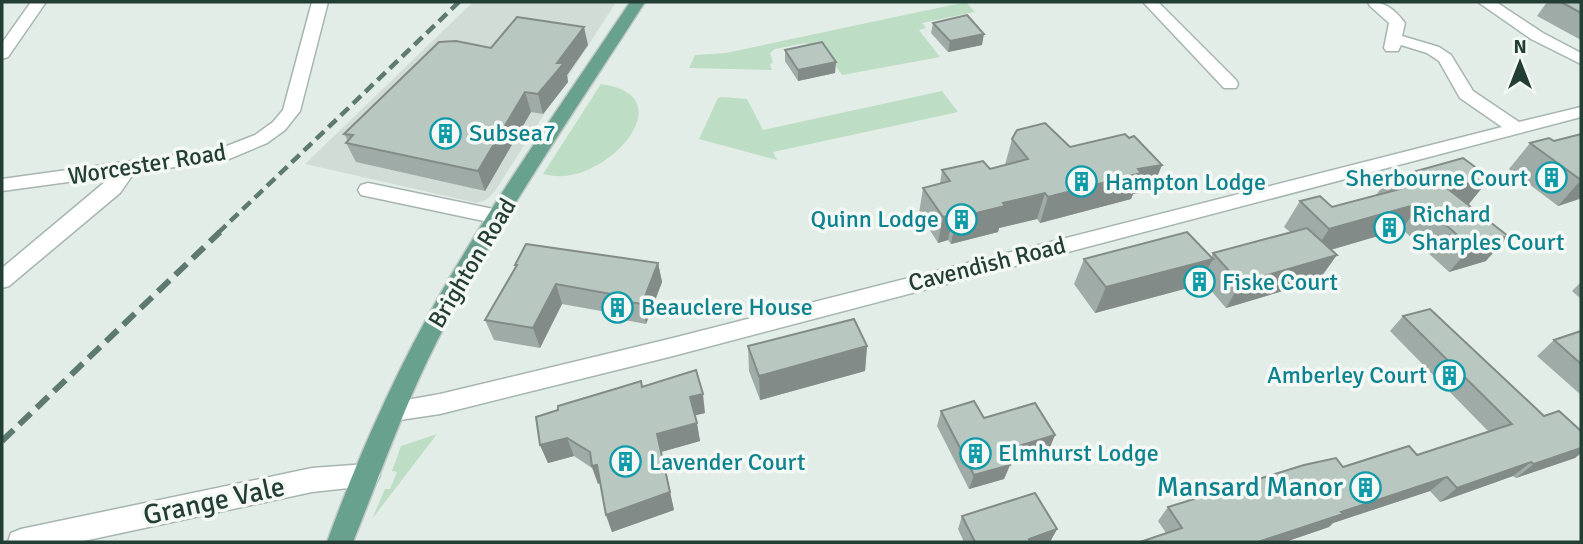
<svg xmlns="http://www.w3.org/2000/svg" width="1583" height="544" viewBox="0 0 1583 544" font-family="Signika,sans-serif">
  <rect width="100%" height="100%" fill="#e3ede8"/>
  <path fill="#d1dcd7" d="M473,2H616L495,191L486,200L477,203L305,164Z"/>
  <g fill="#bdddc4">
    <path d="M966,2L975,12L922,23L926,28L919,30L940,57L842,75L823,47L810,49L806,43L775,49L770,53L773,63L770,64L772,70L689,68L695,55L726,53Z"/>
    <path d="M601,84C682,95 615,173 564,176C557,177 549,175 543,174Z"/>
    <path d="M942,91L958,112L773,152L777,160L699,139L718,98L722,97L747,99L763,130Z"/>
    <path d="M437,434L372,519L385,489H390L397,472L392,471L401,446Z"/>
  </g>
  <g fill="none" stroke-linecap="round" stroke-linejoin="round">
    <defs>
      <g id="minor">
        <path d="M31,2H46L8,57L2,59V43Z"/>
        <path d="M312,2H328L300,111L285,130L267,143L229,159L134,173L120,193L9,286L2,288V268L112,176L2,191V179L219,149L255,135L273,122L283,110Z"/>
        <path d="M1143,2H1158L1236,80L1238,84L1236,88H1224Z"/>
        <path d="M1368,2C1386,2 1394,9 1405,23L1402,36L1439,47L1451,55L1473,91L1519,122L1581,107V117L669,357L440,414L393,421L384,418L381,411L384,404L440,394L669,339L1502,127L1460,98L1439,61L1427,53L1401,45L1398,51H1386L1384,48L1389,23L1370,6Z"/>
        <path d="M1478,2H1496L1543,33L1581,53V64L1531,39Z"/>
        <path d="M368,183L498,210L505,212L508,217L505,222L498,224L361,195L358,190L361,185Z"/>
        <path d="M367,464L376,467L380,475L376,483L367,486L312,492L79,542H8L11,533L21,529L312,468Z"/>
      </g>
      <path id="major" d="M630,2H645C573,114 497,223 437,341C404,406 380,475 353,542H327C358,456 396,371 442,291C499,191 566,98 630,2Z"/>
    </defs>
    <use href="#minor" stroke="#a6b5af" stroke-width="3"/>
    <use href="#major" stroke="#c1c9c6" stroke-width="3"/>
    <use href="#minor" fill="#fff" fill-rule="evenodd"/>
    <use href="#major" fill="#69a18f" fill-rule="evenodd"/>
    <path stroke="#5e7970" stroke-width="4.5" stroke-dasharray="11 6" stroke-linecap="butt" d="M218,233L459,2"/>
    <path stroke="#5e7970" stroke-width="6" stroke-dasharray="16 8" stroke-linecap="butt" d="M2,441L220,232"/>
  </g>
  <g fill="#9faba6">
    <path d="M1547,2H1581V40L1537,16Z"/>
    <path d="M933,23L982,45L948,52L931,33Z"/>
    <path d="M588,45L567,75L568,82L543,114L531,112L485,191L356,162L346,143L348,141L344,134L491,48Z"/>
    <path d="M785,50L835,73L798,81L785,61Z"/>
    <path d="M1581,134L1580,199L1558,206L1509,169L1530,143L1554,141Z"/>
    <path d="M1129,138L1162,165L1151,191L1133,194L1131,199L1040,223L1037,219L999,228L998,232L951,244L948,240L938,243L919,213L923,188L940,184L942,170L990,169L1005,165L1012,139L1070,147Z"/>
    <path d="M1490,178L1468,204L1486,261L1449,272L1402,229L1331,250L1319,280L1226,308L1202,280L1199,285L1095,313L1074,284L1084,259L1211,258L1213,253L1290,232L1284,227L1300,201L1332,207L1376,195L1388,179Z"/>
    <path d="M658,263L662,282L646,324L614,318L612,313L562,304L540,348L494,340L485,320L516,267L515,265Z"/>
    <path d="M1581,282V299L1572,291Z"/>
    <path d="M1403,316L1544,416L1581,431V453L1575,458L1516,478L1513,476L1440,502L1430,491L1333,523L1329,527L1285,542H1140L1166,533L1158,521L1168,507L1343,467L1417,455L1488,431L1390,331Z"/>
    <path d="M1581,331V395L1537,356L1554,340Z"/>
    <path d="M748,346H867L865,371L760,400L749,371Z"/>
    <path d="M642,387L705,413L695,415L700,441L661,452L674,510L612,532L606,515L600,483L598,484L592,468L574,456L548,463L540,445Z"/>
    <path d="M941,411L984,418L1049,450L1008,462L1010,465L1004,479L969,489L937,426Z"/>
    <path d="M962,516L1057,529L1050,542H964L958,529Z"/>
  </g>
  <g fill="#828b87">
    <path d="M584,27L588,45L567,75L568,82L543,114L538,94L557,63Z"/>
    <path d="M984,34L982,45L948,52L950,41Z"/>
    <path d="M836,62L835,73L798,81V70Z"/>
    <path d="M525,92L531,112L485,191L478,171Z"/>
    <path d="M1162,165L1151,191L1133,194L1131,199L1040,223L1048,197L1138,169Z"/>
    <path d="M1490,178L1469,204L1433,214L1448,189Z"/>
    <path d="M1581,180V198L1558,206Z"/>
    <path d="M1045,193L1037,219L999,228L998,232L951,244L956,218L1003,203Z"/>
    <path d="M1421,203L1402,229L1312,255L1329,229Z"/>
    <path d="M953,215L948,240L938,243L943,217Z"/>
    <path d="M1508,236L1486,261L1449,272L1471,247Z"/>
    <path d="M1337,255L1319,280L1226,308L1240,283Z"/>
    <path d="M1213,259L1199,285L1095,313L1106,287Z"/>
    <path d="M658,263L662,282L646,324L642,304Z"/>
    <path d="M556,284L562,304L540,348L533,328Z"/>
    <path d="M867,346L865,371L760,400L759,376Z"/>
    <path d="M703,394L705,413L693,416L690,397Z"/>
    <path d="M697,423L700,441L661,452L657,434Z"/>
    <path d="M1055,435L1049,450L997,465L1002,451Z"/>
    <path d="M567,438L574,456L548,463L540,445Z"/>
    <path d="M1581,448V453L1575,458L1516,478L1534,464Z"/>
    <path d="M1531,462L1513,476L1440,502L1457,488Z"/>
    <path d="M597,465L602,482L598,484L592,466Z"/>
    <path d="M1010,465L1004,479L969,489L974,475Z"/>
    <path d="M1447,477L1430,491L1333,523L1329,527L1285,542H1258L1341,512Z"/>
    <path d="M670,492L674,510L612,532L606,515Z"/>
    <path d="M1057,529L1050,542H1027L1029,539Z"/>
  </g>
  <g fill="#b9c7c1" stroke="#828b87" stroke-width="2">
    <path d="M1561,2H1581V13Z"/>
    <path d="M967,15L984,34L950,41L933,23Z"/>
    <path d="M517,17L584,27L557,63H564L538,94L525,92L478,171L346,143L353,135L344,134L439,42L456,41L491,48Z"/>
    <path d="M822,42L836,62L798,70L785,50Z"/>
    <path d="M1045,123L1070,147L1125,134L1129,138L1134,136L1162,165L1138,169L1141,173L1048,197L1045,193L1003,203L1005,206L956,218L953,215L943,217L923,188L950,181L942,170L983,161L990,169L1028,159L1012,139L1017,130Z"/>
    <path d="M1581,134V180L1530,143L1549,138L1554,141Z"/>
    <path d="M1463,158L1490,178L1448,189L1508,236L1471,247L1421,203L1329,229L1300,201L1320,196L1332,207L1400,189L1388,179Z"/>
    <path d="M1307,228L1337,255L1240,283L1213,253Z"/>
    <path d="M1187,232L1213,259L1106,287L1084,259Z"/>
    <path d="M526,244L658,263L642,304L609,299L611,294L556,284L533,328L485,320L517,265H515Z"/>
    <path d="M1430,309L1544,416L1559,411L1581,431V448L1534,464L1531,462L1457,488L1447,477L1341,512L1343,514L1258,542H1140L1182,528L1168,507L1304,465L1336,458L1343,467L1409,446L1417,455L1512,424L1403,316Z"/>
    <path d="M854,319L867,346L759,376L748,346Z"/>
    <path d="M1581,331V364L1554,340Z"/>
    <path d="M696,370L703,394L690,397L697,423L657,434L670,492L606,515L597,465L592,466L590,452L567,438L540,445L536,417L558,410V406L615,389L641,381L642,387Z"/>
    <path d="M974,401L984,418L1035,403L1055,435L1002,451L1010,465L974,475L941,411Z"/>
    <path d="M1035,493L1057,529L1029,539L1030,542H975L962,516Z"/>
  </g>
  <defs>
    <symbol id="building-ring" viewBox="-11 -11 22 22"><circle r="9.5" fill="#f4f9f6" stroke="#0f9aa8" stroke-width="1.5"/><path d="M-4-6H4V6H1V3H-1V6H-4ZM-2.5-4.3h1.7v1.8h-1.7ZM.8-4.3h1.7v1.8H.8ZM-2.5-1h1.7V.8h-1.7ZM.8-1h1.7V.8H.8Z" fill="#0f9aa8"/></symbol>
  </defs>
  <g fill-rule="evenodd">
    <use href="#building-ring" x="428" y="116" width="35" height="35"/>
    <use href="#building-ring" x="1534" y="160" width="35" height="35"/>
    <use href="#building-ring" x="1064" y="164" width="35" height="35"/>
    <use href="#building-ring" x="944" y="202" width="35" height="35"/>
    <use href="#building-ring" x="1372" y="210" width="35" height="35"/>
    <use href="#building-ring" x="1182" y="264" width="35" height="35"/>
    <use href="#building-ring" x="600" y="290" width="35" height="35"/>
    <use href="#building-ring" x="1432" y="358" width="35" height="35"/>
    <use href="#building-ring" x="958" y="436" width="35" height="35"/>
    <use href="#building-ring" x="608" y="444" width="35" height="35"/>
    <use href="#building-ring" x="1348" y="470" width="35" height="35"/>
  </g>
  <g text-anchor="middle" dominant-baseline="central" stroke-width="7" stroke-linejoin="round" paint-order="stroke">
    <g font-size="24" fill="#0d838f" stroke="#f4f9f6" text-anchor="start">
      <text x="469" y="133">Subsea7</text>
      <text x="1528" y="178" text-anchor="end">Sherbourne Court</text>
      <text x="1105" y="182">Hampton Lodge</text>
      <text x="1412" y="214">Richard<tspan x="1412" dy="28">Sharples Court</tspan></text>
      <text x="939" y="219" text-anchor="end">Quinn Lodge</text>
      <text x="1222" y="282">Fiske Court</text>
      <text x="641" y="307">Beauclere House</text>
      <text x="1427" y="375" text-anchor="end">Amberley Court</text>
      <text x="998" y="453">Elmhurst Lodge</text>
      <text x="649" y="462">Lavender Court</text>
    </g>
    <g font-size="24" fill="#233e35" stroke="#f4f9f6">
      <text transform="translate(147 164) rotate(-9)">Worcester Road</text>
      <text transform="translate(472 263) rotate(-59)">Brighton Road</text>
      <text transform="translate(987 264) rotate(-14)">Cavendish Road</text>
    </g>
    <g font-size="28" fill="#0d838f" stroke="#f4f9f6" text-anchor="end">
      <text x="1343" y="487">Mansard Manor</text>
    </g>
    <g font-size="28" fill="#233e35" stroke="#f4f9f6">
      <text transform="translate(214 501) rotate(-12)">Grange Vale</text>
    </g>
  </g>
  <rect width="1583" height="544" fill="none" stroke="#233e35" stroke-width="7"/>
  <g transform="translate(1520 63)" stroke="#f4f9f6" stroke-width="5" paint-order="stroke">
  <path d="M0-5L12 26L0 18L-12 26Z" fill="#233e35"/>
  <text y="-10" font-size="19" font-weight="bold" text-anchor="middle" fill="#233e35">N</text>
  </g>
</svg>
